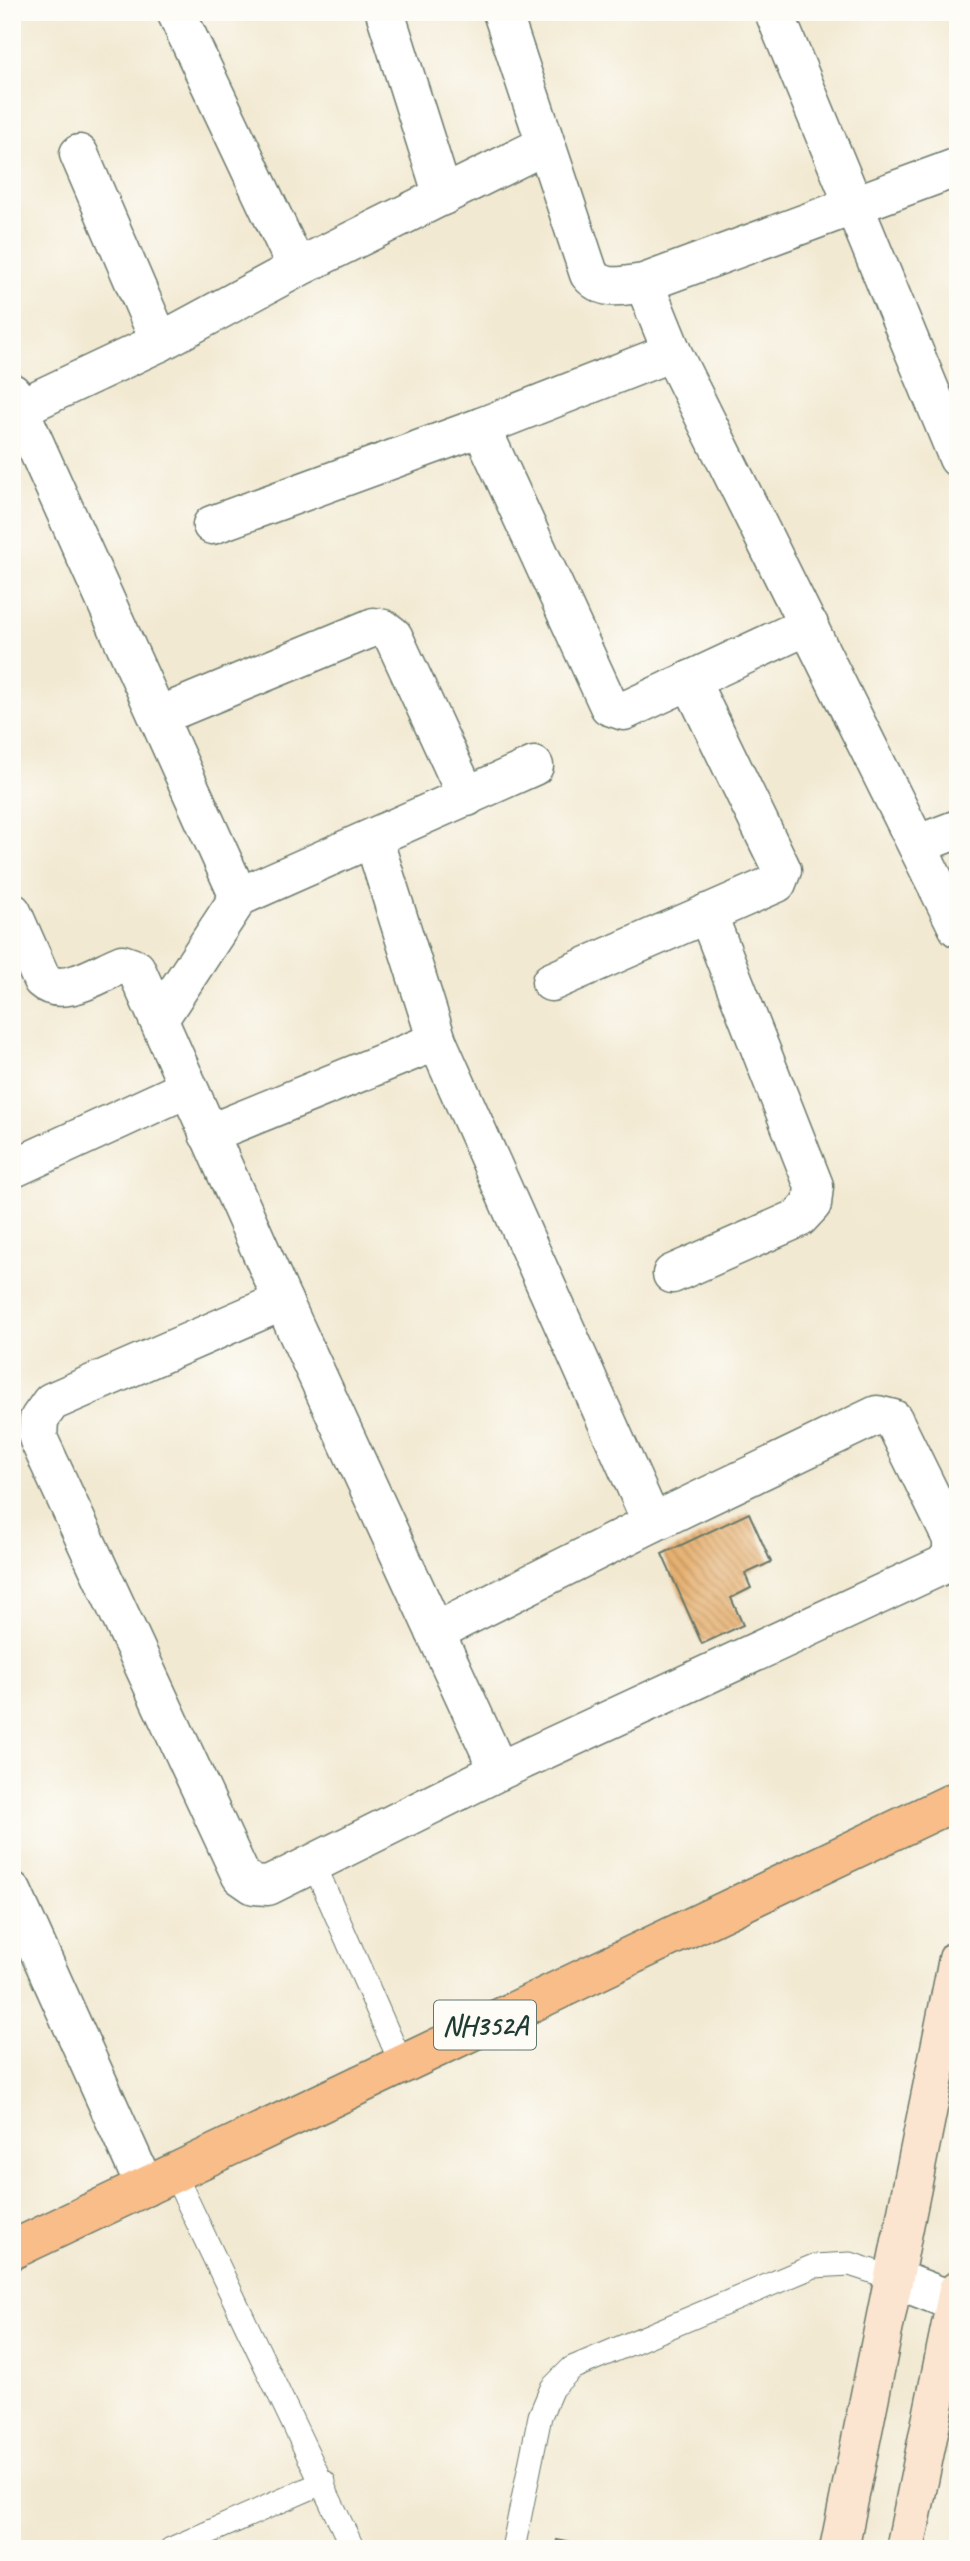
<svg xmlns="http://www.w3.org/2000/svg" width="970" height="2561" viewBox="0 0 970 2561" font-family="Caveat,sans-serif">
  <defs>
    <pattern id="building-back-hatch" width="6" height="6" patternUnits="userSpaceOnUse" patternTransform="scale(1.75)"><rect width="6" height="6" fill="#e7b172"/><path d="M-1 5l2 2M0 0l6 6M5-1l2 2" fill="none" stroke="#bb915e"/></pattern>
  </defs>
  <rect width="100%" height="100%" fill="#fdfcf7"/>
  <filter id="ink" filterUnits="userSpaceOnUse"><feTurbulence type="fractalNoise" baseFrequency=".0143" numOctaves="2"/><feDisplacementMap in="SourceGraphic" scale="14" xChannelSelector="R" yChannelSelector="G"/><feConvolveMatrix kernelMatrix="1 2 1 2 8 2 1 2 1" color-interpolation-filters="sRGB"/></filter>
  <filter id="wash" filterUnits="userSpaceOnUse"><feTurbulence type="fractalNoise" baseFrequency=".00686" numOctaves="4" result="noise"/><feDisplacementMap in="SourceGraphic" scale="28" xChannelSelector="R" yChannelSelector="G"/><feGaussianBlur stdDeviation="1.57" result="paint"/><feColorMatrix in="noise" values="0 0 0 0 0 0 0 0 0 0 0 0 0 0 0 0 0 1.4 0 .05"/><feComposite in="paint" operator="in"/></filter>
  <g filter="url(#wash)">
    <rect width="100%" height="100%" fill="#f2e9d2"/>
    <g id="blocks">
      <g fill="url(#building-back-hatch)">
        <path d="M749,1513L771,1562L745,1574L751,1588L731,1598L743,1625L702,1644L662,1554Z"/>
        <path d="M557,2540L597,2548L596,2549H555Z"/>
      </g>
    </g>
  </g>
  <g filter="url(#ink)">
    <use href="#blocks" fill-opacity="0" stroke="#69796b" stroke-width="2"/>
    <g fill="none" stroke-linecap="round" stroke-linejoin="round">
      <defs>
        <g id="lane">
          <path d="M313,1862L402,2065"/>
          <path d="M174,2173L353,2549"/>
          <path d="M171,2549L324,2482"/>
          <path d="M513,2549L540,2416L552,2388L572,2368L814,2266L850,2264L893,2278"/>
        </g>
        <g id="street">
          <path d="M176,12L297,268"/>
          <path d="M385,12L443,196"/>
          <path d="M502,12L589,274C604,292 622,286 644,283L958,167"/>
          <path d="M774,12L958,458"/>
          <path d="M79,154L160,342"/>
          <path d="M644,283L672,352L958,928"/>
          <path d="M12,393L239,897"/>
          <path d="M20,408L160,342L297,268L545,145"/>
          <path d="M481,427L609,706L624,711L809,625"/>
          <path d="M212,525L481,427L672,352"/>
          <path d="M159,716L374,627L384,629L393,636L467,797"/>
          <path d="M373,838L437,1041L652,1523"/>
          <path d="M919,844L958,829"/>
          <path d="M12,912L42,980C63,999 99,973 122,964L136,969L283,1301L499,1771"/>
          <path d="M551,982L777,883L782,870L690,680"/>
          <path d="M159,1019L239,897L534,766"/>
          <path d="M208,1134L437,1041"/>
          <path d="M12,1169L188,1088"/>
          <path d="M672,1274L799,1218L812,1204L814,1186L707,913"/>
          <path d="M283,1301L51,1402L39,1419L38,1438L241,1876L254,1885L268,1886L499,1771L943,1565L952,1554V1539L893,1419L877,1415L652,1523L435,1632"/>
          <path d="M12,1891L145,2187"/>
          <path d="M893,2278L958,2303"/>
        </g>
        <g id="secondary">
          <path d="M839,2549L958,1959"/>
          <path d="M905,2549L958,2290"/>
        </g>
        <path id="highway" d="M12,2250L958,1800"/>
      </defs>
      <use href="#lane" stroke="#69796b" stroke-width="25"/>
      <use href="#street" stroke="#69796b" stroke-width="41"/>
      <use href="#secondary" stroke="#69796b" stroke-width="41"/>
      <use href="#highway" stroke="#69796b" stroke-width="41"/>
      <use href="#lane" stroke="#fff" stroke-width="23"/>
      <use href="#street" stroke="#fff" stroke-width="38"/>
      <use href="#secondary" stroke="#fce5d0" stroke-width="38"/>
      <use href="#highway" stroke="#f8bd89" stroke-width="38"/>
    </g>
  </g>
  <g text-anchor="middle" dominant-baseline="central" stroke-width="7" stroke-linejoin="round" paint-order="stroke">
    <rect fill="#fdfcf7" stroke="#62766e" stroke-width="2" x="434" y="2000.5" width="102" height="49" rx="5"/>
    <g font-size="28" font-weight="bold" fill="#1f3d34">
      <text x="485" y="2025">NH352A</text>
    </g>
  </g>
  <rect width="970" height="2561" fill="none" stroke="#fdfcf7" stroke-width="42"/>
</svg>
